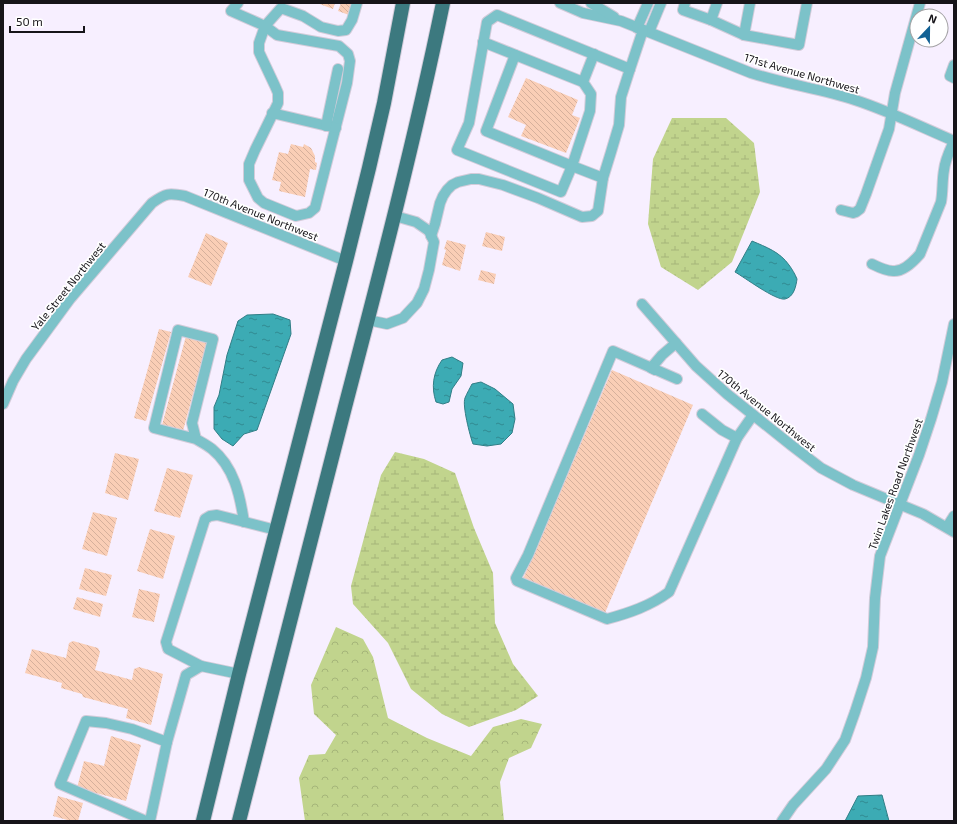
<svg xmlns="http://www.w3.org/2000/svg" width="957" height="824" viewBox="0 0 957 824" font-family="'Exo 2',sans-serif">
  <defs>
    <pattern id="forest-crowns" width="20" height="18" patternUnits="userSpaceOnUse"><rect width="20" height="18" fill="#c1d48d"/><path d="M2 6a3 3 0 1 1 6 0M12 15a3 3 0 1 1 6 0" fill="none" stroke="#a5b579"/></pattern>
    <pattern id="wetland-marsh" width="20" height="14" patternUnits="userSpaceOnUse"><rect width="20" height="14" fill="#c1d48d"/><path d="M1 5h8M5 5V1M11 12h8M15 12V8" fill="none" stroke="#a5b579"/></pattern>
    <pattern id="water-ripples" width="26" height="14" patternUnits="userSpaceOnUse"><rect width="26" height="14" fill="#3cabb4"/><path d="M2 4q2-2 4 0t4 0M15 11q2-2 4 0t4 0" fill="none" stroke="#318a92"/></pattern>
    <pattern id="building-back-hatch" width="6" height="6" patternUnits="userSpaceOnUse"><rect width="6" height="6" fill="#faceb6"/><path d="M-1 5l2 2M0 0l6 6M5-1l2 2" fill="none" stroke="#d6b09c"/></pattern>
  </defs>
  <rect width="100%" height="100%" fill="#f7efff"/>
  <path fill="url(#forest-crowns)" d="M336,627L363,639L373,657L388,718L427,738L471,756L493,727L521,719L542,724L531,748L509,758L500,782L504,821H305L299,778L309,755L325,754L336,735L314,714L311,685Z"/>
  <g fill="url(#wetland-marsh)">
    <path d="M672,118H726L754,143L760,192L732,262L698,290L661,267L648,224L653,159Z"/>
    <path d="M395,452L424,459L455,473L474,528L493,573L495,623L513,664L538,696L516,710L469,727L442,714L411,689L388,643L353,604L351,586L381,475Z"/>
  </g>
  <g fill="url(#water-ripples)" stroke="#317e86">
    <path d="M752,241C766,247 780,252 789,265C792,269 795,274 797,279C796,286 794,297 785,299C776,301 744,277 735,272Z"/>
    <path d="M273,314L290,320L291,334L257,430L244,434L233,446L222,439L214,429V407L219,395L227,355L238,321L247,315Z"/>
    <path d="M452,357L463,363L461,376L452,389L449,402L443,404L436,402C431,387 433,373 442,360Z"/>
    <path d="M481,382L495,389L513,404L515,419L512,433L501,444L487,446L473,444C470,436 462,405 465,398C467,393 470,388 472,384Z"/>
    <path d="M882,795L889,821H845L858,796Z"/>
  </g>
  <g fill="url(#building-back-hatch)">
    <path d="M317,3H335L333,9Z"/>
    <path d="M341,3H354L349,15L338,11Z"/>
    <path d="M526,78L578,100L572,115L580,118L566,153L521,136L526,125L508,117Z"/>
    <path d="M291,144L303,147L304,144L311,148L315,156V162L317,163L316,170L310,169L305,197L279,191L281,182L272,180L279,152L288,154Z"/>
    <path d="M486,232L505,237L502,251L482,246Z"/>
    <path d="M206,233L228,243L211,286L188,277Z"/>
    <path d="M447,240L466,245L460,271L442,265L446,250L444,249Z"/>
    <path d="M481,270L496,274L494,284L478,280Z"/>
    <path d="M159,329L171,332L146,421L134,418Z"/>
    <path d="M186,336L207,342L183,431L162,425Z"/>
    <path d="M612,370L693,405L605,613L523,579Z"/>
    <path d="M115,453L139,459L128,500L105,493Z"/>
    <path d="M167,468L193,475L180,518L154,511Z"/>
    <path d="M93,512L117,518L107,556L82,549Z"/>
    <path d="M150,529L175,536L163,579L137,571Z"/>
    <path d="M85,568L112,575L106,596L79,589Z"/>
    <path d="M139,589L160,594L154,622L132,617Z"/>
    <path d="M77,597L103,604L100,617L73,609Z"/>
    <path d="M73,641L98,648L100,652L95,670L132,680L134,669L139,667L163,674L151,725L126,718L128,709L83,697L82,694L61,688L62,683L25,673L32,649L66,658L69,643Z"/>
    <path d="M111,736L141,745L126,801L77,788L84,761L104,766Z"/>
    <path d="M58,796L83,803L78,821H71L53,816Z"/>
  </g>
  <g fill="none" stroke-linecap="round" stroke-linejoin="round">
    <defs>
      <g id="minor">
        <path d="M238,3L231,11L265,26L259,43V52L275,86L278,93V103L255,150L249,164V180L258,198L264,203L296,216L309,213L315,208L347,83L350,61L348,54L339,46L277,35L265,26L281,8L303,16L321,27L338,31L346,30L352,20L357,3"/>
        <path d="M560,3L583,13L621,21L751,73C785,84 821,89 855,100C889,111 921,127 954,141"/>
        <path d="M591,3L614,17"/>
        <path d="M685,3L683,10L711,20"/>
        <path d="M717,3L711,20L744,35"/>
        <path d="M750,3L744,35L799,45L807,3"/>
        <path d="M637,28L648,3"/>
        <path d="M649,32L661,3"/>
        <path d="M483,42L583,82"/>
        <path d="M515,55L486,131L572,166L590,111L591,94L583,82L594,54"/>
        <path d="M954,65L950,76L954,78"/>
        <path d="M272,113L336,128"/>
        <path d="M326,126L338,69"/>
        <path d="M603,178L572,166L561,192L457,150L469,123L487,22L497,15L630,69"/>
        <path d="M841,210L853,213L856,212L860,209L866,194L889,129L895,93L920,3"/>
        <path d="M431,236L435,224L440,203L443,196L447,190L452,185L458,182L471,179H479L503,185L538,198L582,217L592,216L598,211L603,178L611,152L619,125L621,97L630,69L643,30"/>
        <path d="M872,264C878,267 886,271 893,271C903,272 914,261 920,254L941,202C943,191 942,181 944,170C945,160 950,150 954,141"/>
        <path d="M642,304L696,366L727,394L791,445L821,468L853,485L923,514L954,532"/>
        <path d="M368,320L387,324L403,318L417,303L424,289L429,270L434,242L429,231L416,222L395,216"/>
        <path d="M655,370L651,368L662,355L676,343"/>
        <path d="M677,379L613,351L528,555L516,578L517,581L607,619C629,613 650,606 669,592L737,438"/>
        <path d="M3,404L13,381L26,359L70,299L152,203C166,193 169,193 185,196L346,261"/>
        <path d="M702,414L722,430L737,438L753,415"/>
        <path d="M196,439L154,428L178,330L213,339L192,423L196,439C201,442 207,445 212,449C234,467 240,495 244,522"/>
        <path d="M947,527L954,516"/>
        <path d="M239,674L201,666L168,649L166,642L205,519L210,516L217,515L276,530"/>
        <path d="M146,821L60,784L86,721L106,723L132,729L167,742"/>
        <path d="M150,821L167,742L186,675L201,666"/>
        <path d="M782,821L793,805L826,769L845,740L855,712L866,678L873,647L875,598L880,556L919,455L931,419L942,382L954,324"/>
      </g>
      <g id="highway">
        <path d="M203,821L239,674L346,261L369,168L384,103L403,3"/>
        <path d="M239,821C273,683 309,545 345,407C380,273 415,139 443,3"/>
      </g>
    </defs>
    <use href="#minor" stroke="#d3ccda" stroke-width="12"/>
    <use href="#highway" stroke="#d3ccda" stroke-width="16"/>
    <use href="#minor" stroke="#7cc2c9" stroke-width="10"/>
    <use href="#highway" stroke="#3c797f" stroke-width="14"/>
  </g>
  <g text-anchor="middle" dominant-baseline="central" stroke-width="3.5" stroke-linejoin="round" paint-order="stroke">
    <g font-size="11" fill="#161419" stroke="#fff">
      <text transform="translate(802 73) rotate(16)">171st Avenue Northwest</text>
      <text transform="translate(261 214) rotate(22)">170th Avenue Northwest</text>
      <text transform="translate(68 286) rotate(-51)">Yale Street Northwest</text>
      <text transform="translate(767 410) rotate(39)">170th Avenue Northwest</text>
      <text transform="translate(895 484) rotate(-70)">Twin Lakes Road Northwest</text>
    </g>
  </g>
  <rect width="957" height="824" fill="none" stroke="#161419" stroke-width="8"/>
  <g transform="translate(929 28) rotate(22)"><circle r="19" fill="#ffffff" stroke="#a2a1a3"/>
  <path d="M0-3L7 15L0 10L-7 15Z" fill="#126194"/>
  <text y="-6" font-size="11" font-weight="bold" text-anchor="middle" fill="#161419">N</text>
  </g>
  <path d="M10 26v6h74v-6" fill="none" stroke="#161419" stroke-width="2"/>
  <text x="16" y="26" font-size="12" fill="#161419" stroke="#ffffff" stroke-width="3" paint-order="stroke">50 m</text>
</svg>
